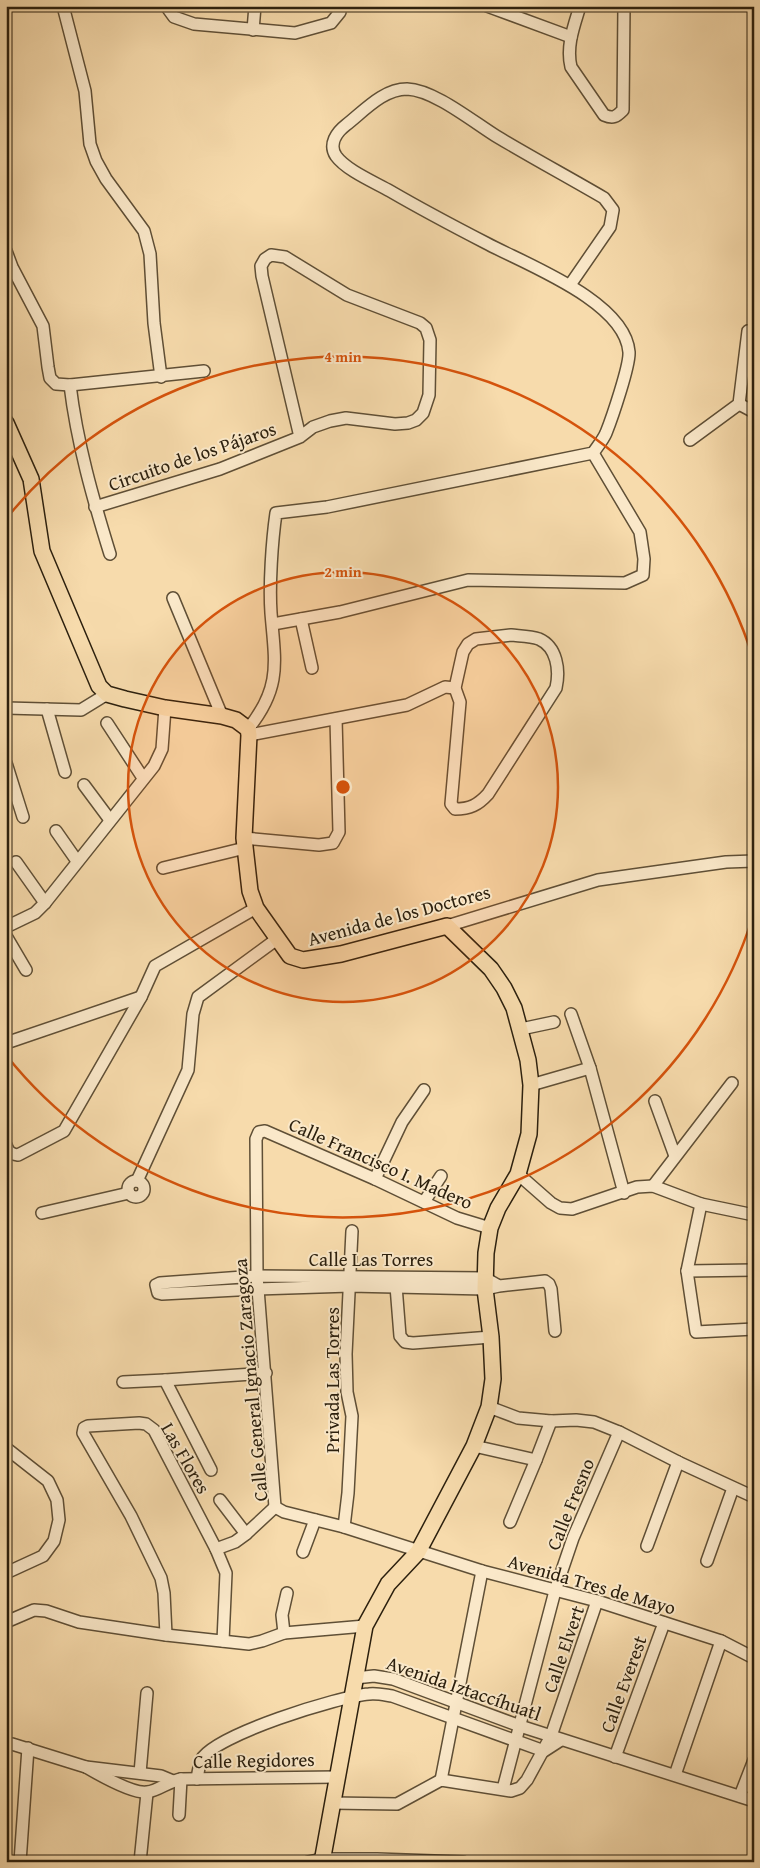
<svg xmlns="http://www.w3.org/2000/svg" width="760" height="1868" viewBox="0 0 760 1868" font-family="'Gentium Book Plus',serif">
  <rect width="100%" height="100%" fill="#f7dbac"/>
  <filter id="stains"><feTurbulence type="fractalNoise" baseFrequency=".004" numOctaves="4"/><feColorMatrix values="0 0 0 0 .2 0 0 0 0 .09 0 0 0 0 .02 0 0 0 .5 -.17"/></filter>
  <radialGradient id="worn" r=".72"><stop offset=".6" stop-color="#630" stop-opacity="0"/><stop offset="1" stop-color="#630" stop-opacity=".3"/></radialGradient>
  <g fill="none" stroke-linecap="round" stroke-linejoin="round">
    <defs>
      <g id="minor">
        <path d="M63,6L85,91L90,144L96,161L106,179L144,231L150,254L154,323L161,377"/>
        <path d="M166,6L174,17L194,24L295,33L331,23L340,12V6"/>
        <path d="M487,6L571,37"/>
        <path d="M580,6C574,26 566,46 571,67L604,115C613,119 616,117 623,110L624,6"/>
        <path d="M253,30L255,6"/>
        <path d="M6,251L12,267L43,326L48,367L50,378L56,384L70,385L204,371"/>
        <path d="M70,385C77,443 93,499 110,554"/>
        <path d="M739,404L754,412"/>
        <path d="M690,440L739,404L748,331"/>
        <path d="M95,507L220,469L300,437L313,427L330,421L346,418L395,424L408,423L416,420L423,413L429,395L430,340L426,328L420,323L347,295L285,257L271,255L265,259L261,266L262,276L300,437"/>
        <path d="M173,598L222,716"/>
        <path d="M301,619L312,668"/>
        <path d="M273,624L340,612L468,580L625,583L643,575L644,559L640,532L593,453"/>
        <path d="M511,635C520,636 531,636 539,639C557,647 560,670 556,688L488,794C478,805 470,809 455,809L451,804L460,702L455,688L463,652L468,644L476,639Z"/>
        <path d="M6,708L81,710L107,694"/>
        <path d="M47,709L65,772"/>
        <path d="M107,723L143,778"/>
        <path d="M248,729C282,687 275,662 271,613C269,585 272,541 276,513L327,507L593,453C597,447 603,440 606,433C612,418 630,365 629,352C625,301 525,264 486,243C453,226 421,209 390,191C374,182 346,170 336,156C328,144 337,132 346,125C364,111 383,89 407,89C434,90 472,121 496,136C531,157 568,177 604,198L613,210L610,227L570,285"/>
        <path d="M249,735L407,705L445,687L455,688"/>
        <path d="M6,763L23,817"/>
        <path d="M84,785L110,820"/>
        <path d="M56,831L77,861"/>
        <path d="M244,838L319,845L333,843L339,832L336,719"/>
        <path d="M16,862L45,903"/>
        <path d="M163,868L245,848"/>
        <path d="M447,926L598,880L726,862L754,861"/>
        <path d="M6,927L35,913L45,903L154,766L162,749L165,708"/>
        <path d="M6,936L26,970"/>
        <path d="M571,1014L590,1068L624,1193"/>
        <path d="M521,1029L554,1022"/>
        <path d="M6,1043L141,997"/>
        <path d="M531,1085L590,1068"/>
        <path d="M655,1101L675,1156"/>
        <path d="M6,1145C8,1152 11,1154 18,1155L64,1131L141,997L155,966L256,908"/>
        <path d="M518,1174L551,1203L560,1208L572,1209L637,1187L653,1186L701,1204L754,1215"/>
        <path d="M375,1179L402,1122L424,1090"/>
        <path d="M137,1181L188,1070L193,1014L198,997L277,939"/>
        <circle cx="136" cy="1189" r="8"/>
        <path d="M653,1186L732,1083"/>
        <path d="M424,1202L441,1176"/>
        <path d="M701,1204L687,1271L696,1332L754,1329"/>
        <path d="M42,1213L129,1193"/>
        <path d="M687,1271L754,1270"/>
        <path d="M396,1286L400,1336L405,1342L413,1343L491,1337"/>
        <path d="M499,1286L485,1278L257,1276L160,1283L156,1285L158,1293L162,1294L257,1289L350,1286L485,1289L499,1286L545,1281L549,1284L551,1289L555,1331"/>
        <path d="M165,1380L211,1470"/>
        <path d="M123,1382L165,1380L266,1373"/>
        <path d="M489,1407L518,1418L551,1421L576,1420L594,1422L619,1432L678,1462L754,1497"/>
        <path d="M474,1446L536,1460"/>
        <path d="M6,1448L48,1481L57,1500L59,1520L54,1541L43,1556L6,1573"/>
        <path d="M220,1500L246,1534"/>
        <path d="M275,1507L257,1276L256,1139L259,1132L265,1131L375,1179L457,1218L490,1228"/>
        <path d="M275,1507L284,1512L344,1527L482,1571L597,1601L721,1641L754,1658"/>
        <path d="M510,1522L536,1460L551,1421"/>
        <path d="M344,1527L348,1493L352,1416L347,1392L346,1354L352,1231"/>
        <path d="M647,1546L678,1462"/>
        <path d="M216,1549L235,1542L246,1534L275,1507"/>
        <path d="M303,1552L315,1520"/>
        <path d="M707,1561L733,1488"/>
        <path d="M6,1622L34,1610L46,1611L79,1622L166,1635L249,1644L262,1641L284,1633L365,1626"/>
        <path d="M284,1633L282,1615L287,1593"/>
        <path d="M166,1635L164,1593L161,1578L131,1516L83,1433L84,1428L88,1426L139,1423L146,1424L154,1430L216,1549L226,1573L223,1641"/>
        <path d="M355,1678L374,1676L393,1679L520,1726L754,1801"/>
        <path d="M6,1745L12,1744L86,1767L161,1776L173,1781"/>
        <path d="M615,1757L664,1623"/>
        <path d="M86,1767C98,1774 133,1794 147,1792C158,1791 169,1781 181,1779L337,1777"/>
        <path d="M140,1773L147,1693"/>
        <path d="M675,1775L721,1641"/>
        <path d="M197,1779C198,1773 199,1766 201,1760C214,1735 340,1696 369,1694C377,1693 385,1695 392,1696L544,1751L561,1740"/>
        <path d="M441,1780L482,1571"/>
        <path d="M503,1789L555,1591L573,1538L619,1432"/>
        <path d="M740,1796L754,1760"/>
        <path d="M332,1803L397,1804L441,1780L511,1791L520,1788L527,1780L551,1736L597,1601"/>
        <path d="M179,1815L181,1779"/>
        <path d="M20,1862L28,1748"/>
        <path d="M140,1862L147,1793"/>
        <path d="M308,1862L322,1859H377L463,1862"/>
      </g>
      <path id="major" d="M6,423L31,479L42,551L99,686L107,694L125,699L165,708L222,716L236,720L248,729L249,735L244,838L250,891L256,908L290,956L303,960L341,954L447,926L491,969L504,988L514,1008L528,1060L531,1085L529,1134L518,1174L498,1208L490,1228L486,1253L485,1289L491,1337L493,1379L489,1407L474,1446L418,1552L388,1584L365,1626L322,1862"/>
    </defs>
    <use href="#minor" stroke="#5f4f36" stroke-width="14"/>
    <use href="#major" stroke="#2c200e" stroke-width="18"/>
    <use href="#minor" stroke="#fae8c9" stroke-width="11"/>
    <use href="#major" stroke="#f7dbac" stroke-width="15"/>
  </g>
  <circle cx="343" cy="787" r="215" fill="#d5530c" fill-opacity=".12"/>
  <g fill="none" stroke="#d5530c" stroke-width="2.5">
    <circle cx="343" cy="787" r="215"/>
    <path d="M753 916A430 430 0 0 1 6 1055M6 519A430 430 0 0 1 753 658"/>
  </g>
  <g text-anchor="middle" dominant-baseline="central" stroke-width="4" stroke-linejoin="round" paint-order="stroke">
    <g font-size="19" fill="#2c200e" stroke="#fae8c9">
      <text transform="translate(192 456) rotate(-19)">Circuito de los Pájaros</text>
      <text transform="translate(399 915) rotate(-15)">Avenida de los Doctores</text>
      <text transform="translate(381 1163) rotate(24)">Calle Francisco I. Madero</text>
      <text x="371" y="1259">Calle Las Torres</text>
      <text transform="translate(250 1380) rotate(-95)">Calle General Ignacio Zaragoza</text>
      <text transform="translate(332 1380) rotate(-90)">Privada Las Torres</text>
      <text transform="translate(186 1458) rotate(60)">Las Flores</text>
      <text transform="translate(570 1504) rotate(-68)">Calle Fresno</text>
      <text transform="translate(592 1584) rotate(16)">Avenida Tres de Mayo</text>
      <text transform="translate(563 1649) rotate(-71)">Calle Elvert</text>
      <text transform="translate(623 1684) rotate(-70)">Calle Everest</text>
      <text transform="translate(464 1688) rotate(19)">Avenida Iztaccíhuatl</text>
      <text transform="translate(254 1760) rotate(-1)">Calle Regidores</text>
    </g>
  </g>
  <circle cx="343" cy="787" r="8" fill="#d5530c" stroke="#fae8c9" stroke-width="2.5"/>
  <g font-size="15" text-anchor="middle" font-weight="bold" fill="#d5530c" stroke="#fae8c9" stroke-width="4" stroke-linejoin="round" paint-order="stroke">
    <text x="343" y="362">4 min</text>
    <text x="343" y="577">2 min</text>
  </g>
  <rect width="760" height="1868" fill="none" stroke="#f7dbac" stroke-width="25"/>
  <rect x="8" y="8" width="745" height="1853" fill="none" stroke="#2c200e" stroke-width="2.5"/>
  <rect x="12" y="12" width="735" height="1843" fill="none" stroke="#2c200e"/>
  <rect width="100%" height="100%" filter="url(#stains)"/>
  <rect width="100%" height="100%" fill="url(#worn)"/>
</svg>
